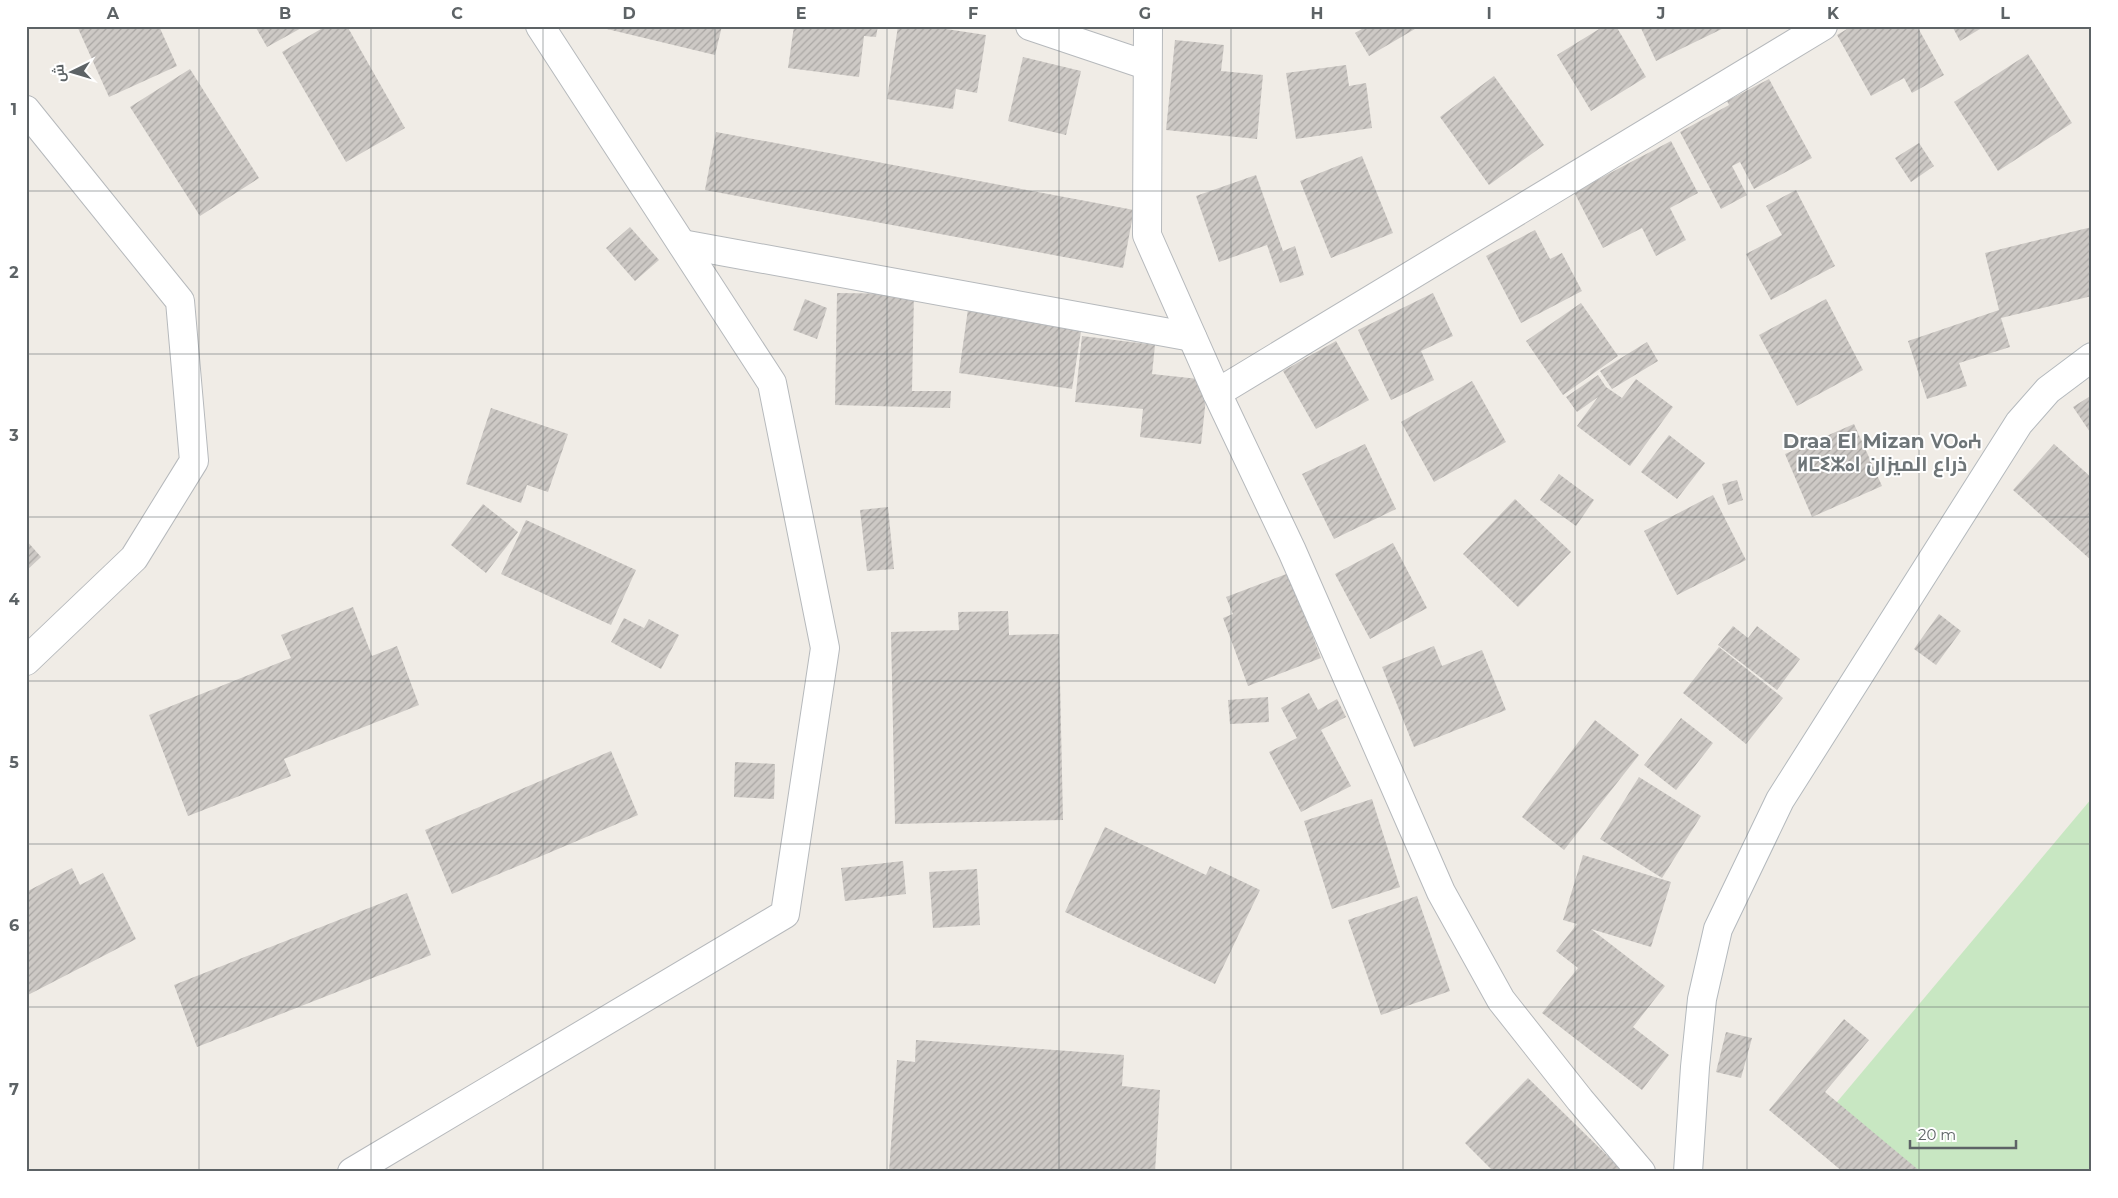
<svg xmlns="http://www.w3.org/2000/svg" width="2118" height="1198" viewBox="0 0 2118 1198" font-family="Montserrat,Cairo,'Noto Sans Tifinagh',sans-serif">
  <defs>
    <pattern id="building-hatch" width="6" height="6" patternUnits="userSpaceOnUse" patternTransform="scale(1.25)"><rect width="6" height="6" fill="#cdc9c5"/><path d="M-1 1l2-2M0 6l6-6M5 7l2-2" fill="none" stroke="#aaa7a4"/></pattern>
  </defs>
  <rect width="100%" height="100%" fill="#f0ece6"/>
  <path fill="#c8e7c2" d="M2092,798V1172H1845L1806,1139Z"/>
  <g fill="url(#building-hatch)">
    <path d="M77,26H159L177,66L109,97Z"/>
    <path d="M255,26H305L267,47Z"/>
    <path d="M326,26H347L405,128L346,162L282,52Z"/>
    <path d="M608,26H722L715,55L607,29Z"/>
    <path d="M794,26H878L876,37L864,36L859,77L788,68Z"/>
    <path d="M898,26H926L986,35L977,93L956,89L953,109L887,99Z"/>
    <path d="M1367,26H1420L1369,56L1355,33Z"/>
    <path d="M1604,26H1616L1646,77L1591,111L1557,55Z"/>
    <path d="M1640,26H1728L1656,61Z"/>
    <path d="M1852,26H1917L1944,75L1912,93L1904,78L1871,96L1837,35Z"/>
    <path d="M1952,26H1985L1960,41Z"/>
    <path d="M1175,40L1224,45L1221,71L1263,75L1257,139L1166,130Z"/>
    <path d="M2028,54L2072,123L1998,171L1954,102Z"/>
    <path d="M1023,57L1081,71L1066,135L1008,121Z"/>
    <path d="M1346,65L1349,86L1366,83L1372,128L1296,139L1286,73Z"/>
    <path d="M190,69L259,178L200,216L130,107Z"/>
    <path d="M1494,76L1544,145L1489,185L1440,117Z"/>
    <path d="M1769,79L1812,158L1754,189L1740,162L1732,166L1747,195L1721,209L1680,132L1729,105L1727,101Z"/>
    <path d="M716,132L1134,210L1123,268L705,190Z"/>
    <path d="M1671,141L1698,193L1670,208L1686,240L1656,256L1642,228L1603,248L1574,192Z"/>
    <path d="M1919,143L1934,166L1911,182L1895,158Z"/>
    <path d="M1362,156L1393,233L1331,258L1300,181Z"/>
    <path d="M1256,175L1283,251L1295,246L1304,275L1280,283L1267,245L1219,262L1196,196Z"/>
    <path d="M1796,190L1835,266L1771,300L1746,254L1782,235L1766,206Z"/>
    <path d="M630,227L659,260L635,281L606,248Z"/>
    <path d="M2092,227V296L2001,318L2010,347L1959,363L1967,386L1927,399L1908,341L1999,310L1985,253Z"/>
    <path d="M1535,230L1550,259L1562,253L1582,291L1521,323L1486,256Z"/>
    <path d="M837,293L914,294L912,391H951L950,408L835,405Z"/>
    <path d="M1433,293L1453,336L1421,351L1434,380L1391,400L1358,330Z"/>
    <path d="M805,299L827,308L817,339L793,330Z"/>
    <path d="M1826,299L1863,370L1797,406L1759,335Z"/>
    <path d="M1581,303L1618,356L1563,395L1526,341Z"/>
    <path d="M968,309L1082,325L1072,389L959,373Z"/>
    <path d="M1082,336L1155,345L1152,374L1208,380L1201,444L1140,437L1143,409L1075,402Z"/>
    <path d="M1336,341L1369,400L1316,429L1283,371Z"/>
    <path d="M1647,342L1658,361L1612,389L1600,371Z"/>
    <path d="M1598,375L1606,387L1622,398L1636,379L1673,407L1630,466L1577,426L1598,397L1577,412L1566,397Z"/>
    <path d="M1472,381L1506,442L1434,482L1401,422Z"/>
    <path d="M2092,395V435L2073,407Z"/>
    <path d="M491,408L568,434L548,492L527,485L521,503L466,484Z"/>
    <path d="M1854,424L1882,486L1812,517L1785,454Z"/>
    <path d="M1669,435L1705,463L1677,499L1641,472Z"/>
    <path d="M1365,444L1396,509L1334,539L1302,474Z"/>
    <path d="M2054,444L2092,478V561L2013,490Z"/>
    <path d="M1559,474L1594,500L1576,526L1540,500Z"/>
    <path d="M1737,480L1743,500L1728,505L1722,484Z"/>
    <path d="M1713,495L1746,560L1677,595L1644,531Z"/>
    <path d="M1515,499L1571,552L1518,607L1463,554Z"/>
    <path d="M483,504L518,532L486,573L451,545Z"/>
    <path d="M888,507L894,569L867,571L860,510Z"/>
    <path d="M526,520L636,570L611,625L501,574Z"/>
    <path d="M26,540L41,557L26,571Z"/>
    <path d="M1393,543L1427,608L1370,639L1335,574Z"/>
    <path d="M1289,573L1321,658L1248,686L1223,618L1233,614L1226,597Z"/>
    <path d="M353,607L372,656L397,646L419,705L284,759L291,776L188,816L149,715L291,658L281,635Z"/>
    <path d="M1008,611L1009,635L1059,634L1063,820L895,824L891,632L959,630L958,612Z"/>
    <path d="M1939,614L1961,631L1936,665L1914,649Z"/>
    <path d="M624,618L644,628L649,619L679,635L661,669L611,642Z"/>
    <path d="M1733,626L1748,638L1757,626L1800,659L1777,690L1718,645Z"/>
    <path d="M1434,646L1442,666L1482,650L1506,710L1414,747L1382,667Z"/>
    <path d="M1719,647L1783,698L1746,744L1683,693Z"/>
    <path d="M1309,693L1318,710L1337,699L1346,717L1321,730L1351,786L1301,812L1269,752L1297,738L1281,708Z"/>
    <path d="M1268,697L1269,722L1230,724L1228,700Z"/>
    <path d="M1681,718L1713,743L1676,790L1644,765Z"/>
    <path d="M1595,720L1639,755L1564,850L1522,817Z"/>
    <path d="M611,751L638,815L452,894L425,830Z"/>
    <path d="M735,762L775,764L774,799L734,797Z"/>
    <path d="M1639,777L1701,816L1662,878L1600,839Z"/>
    <path d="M1372,799L1400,887L1332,909L1304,821Z"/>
    <path d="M1105,827L1206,875L1210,866L1260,890L1215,984L1065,912Z"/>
    <path d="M1583,855L1671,882L1651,947L1591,929L1665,986L1633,1027L1669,1055L1642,1090L1542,1013L1578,968L1556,951L1577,924L1563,920Z"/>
    <path d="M903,861L906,894L845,901L841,868Z"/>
    <path d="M72,868L80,885L103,873L136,939L26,996V892Z"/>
    <path d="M977,869L980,925L933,928L929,872Z"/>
    <path d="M407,893L431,955L197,1047L174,985Z"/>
    <path d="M1417,896L1450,991L1381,1015L1348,920Z"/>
    <path d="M1844,1019L1869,1040L1825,1092L1921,1172H1843L1769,1110Z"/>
    <path d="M1726,1032L1752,1038L1741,1078L1716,1072Z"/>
    <path d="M916,1040L1124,1055L1122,1086L1160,1090L1155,1172H889L897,1060L915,1062Z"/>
    <path d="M1528,1078L1624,1172H1494L1465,1143Z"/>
  </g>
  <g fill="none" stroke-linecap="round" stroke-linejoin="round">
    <defs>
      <g id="minor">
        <path d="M1030,26L1146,65"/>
        <path d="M1148,26L1147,235L1217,393L1823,26"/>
        <path d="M26,110L180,301L194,461L134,558L26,661"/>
        <path d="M682,244L1192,337"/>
        <path d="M1217,393L1292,551L1441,892L1501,1000L1580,1100L1641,1172"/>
        <path d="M352,1172L785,914L825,648L772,383L540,26"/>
      </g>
      <path id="secondary" d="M1688,1172L1695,1067L1702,999L1718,929L1780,800L2019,423L2048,390L2092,357"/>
    </defs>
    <use href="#minor" stroke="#b6b9bc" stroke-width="30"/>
    <use href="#secondary" stroke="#b4b9bd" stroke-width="30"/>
    <use href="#minor" stroke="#fff" stroke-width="28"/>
    <use href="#secondary" stroke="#fff" stroke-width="28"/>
  </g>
  <path fill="none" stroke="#5d6366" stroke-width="1" stroke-opacity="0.55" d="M199,26V1172M371,26V1172M543,26V1172M715,26V1172M887,26V1172M1059,26V1172M1231,26V1172M1403,26V1172M1575,26V1172M1747,26V1172M1919,26V1172M26,191H2092M26,354H2092M26,517H2092M26,681H2092M26,844H2092M26,1007H2092"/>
  <g text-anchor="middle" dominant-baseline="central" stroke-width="4" stroke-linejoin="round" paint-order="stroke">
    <g font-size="20" font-weight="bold" fill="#6e7578" stroke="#fff">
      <text x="1882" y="441">Draa El Mizan ⴸⵔⴰⵄ<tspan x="1882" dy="23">ⵍⵎⵉⵣⴰⵏ ذراع الميزان</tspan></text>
    </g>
  </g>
  <rect width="2118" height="1198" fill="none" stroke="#ffffff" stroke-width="55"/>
  <g transform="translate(72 72) rotate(265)" stroke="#ffffff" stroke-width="4" paint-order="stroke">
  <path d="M0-4L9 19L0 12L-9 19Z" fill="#5d6366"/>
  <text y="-8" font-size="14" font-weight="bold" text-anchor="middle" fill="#5d6366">ش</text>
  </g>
  <path d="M1910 1140v8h106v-8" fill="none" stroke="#5d6366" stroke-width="2.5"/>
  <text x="1918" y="1140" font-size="15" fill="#5d6366" stroke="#ffffff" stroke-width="4" paint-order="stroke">20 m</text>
  <rect x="28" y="28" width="2062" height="1142" fill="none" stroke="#5d6366" stroke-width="2"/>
  <g font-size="16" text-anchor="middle" font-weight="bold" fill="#5d6366">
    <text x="113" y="19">A</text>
    <text x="285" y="19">B</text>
    <text x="457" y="19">C</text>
    <text x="629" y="19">D</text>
    <text x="801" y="19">E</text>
    <text x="973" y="19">F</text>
    <text x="1145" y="19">G</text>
    <text x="1317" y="19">H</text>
    <text x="1489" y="19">I</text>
    <text x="1661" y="19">J</text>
    <text x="1833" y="19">K</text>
    <text x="2005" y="19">L</text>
    <text x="14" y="115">1</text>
    <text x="14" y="278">2</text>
    <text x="14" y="441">3</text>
    <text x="14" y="605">4</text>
    <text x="14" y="768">5</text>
    <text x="14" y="931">6</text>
    <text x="14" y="1095">7</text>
  </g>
</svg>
